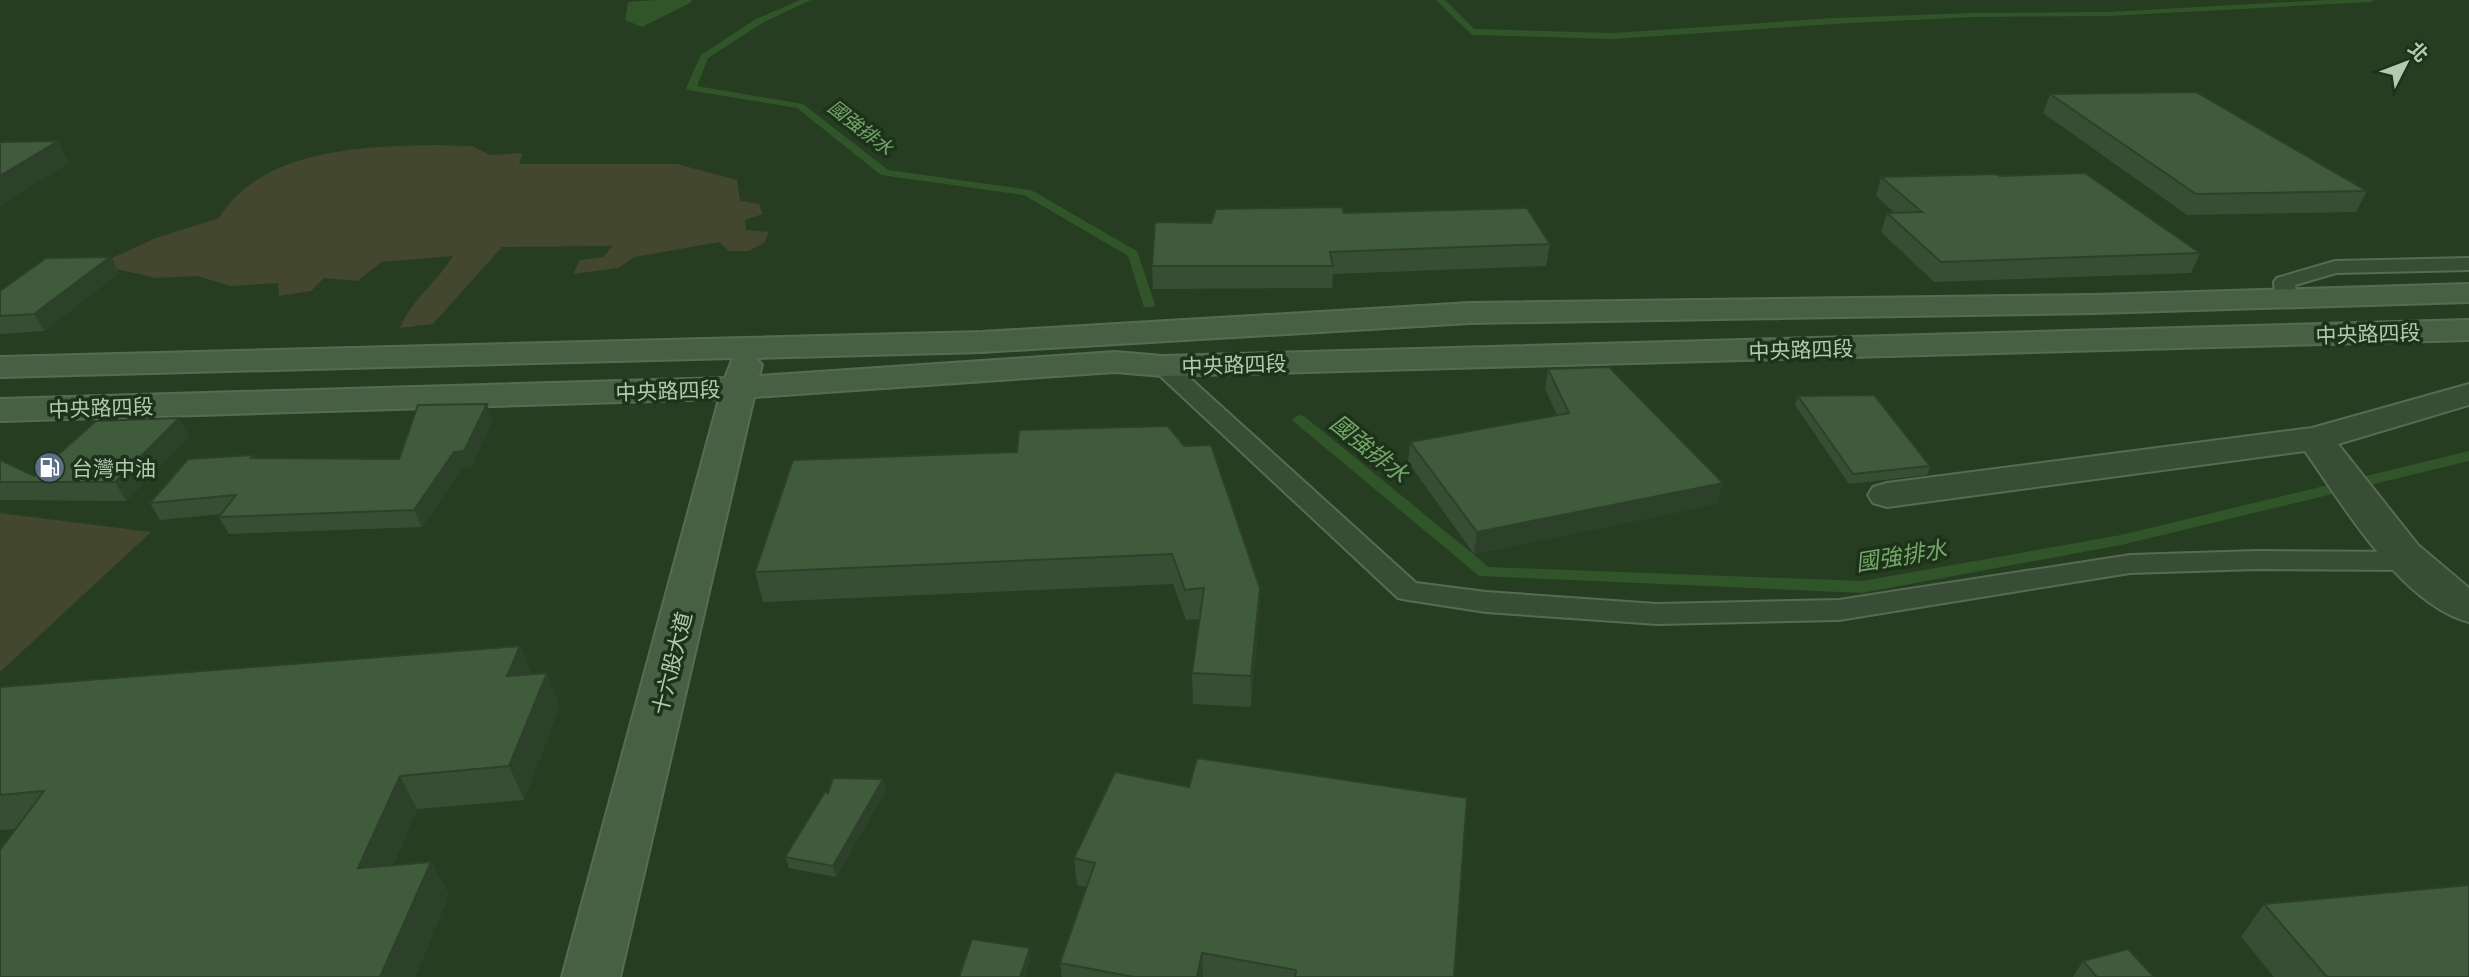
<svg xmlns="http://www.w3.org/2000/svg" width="2469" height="977" viewBox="0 0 2469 977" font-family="Barlow,'Noto Sans TC',sans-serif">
  <rect width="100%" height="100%" fill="#263d22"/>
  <g fill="#42472d">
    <path d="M435,145L472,146L490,155L523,153L519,164H677L737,180L740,201L759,204L763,214L745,220L746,230L769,232L764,243L749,251H729L719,242L635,257L618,268L573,274L580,260L604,257L612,246L502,247L433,324L400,328C412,299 437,282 453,256L382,262L357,281L324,278L311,291L279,296L278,283L231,286L197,276L156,278L116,269L112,258L156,238L219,218C261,149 363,146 435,145Z"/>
    <path d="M0,513L151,532L0,672Z"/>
  </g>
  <path fill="#2f5529" d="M655,0H691L692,2L642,27L625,20L628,2Z"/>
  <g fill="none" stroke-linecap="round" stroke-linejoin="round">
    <g fill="#2f5529" fill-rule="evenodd">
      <path d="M800,0H811L762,23L708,58L697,86L803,104L888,170L1031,190L1137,251L1155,304L1154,307H1144L1143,304L1128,256L1024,195L881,175L797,108L688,90L686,88L701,55L756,19Z"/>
      <path d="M1436,0H1445L1474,29L1614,33L1833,18L1973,13L2109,12L2326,0H2375L2371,2L2109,16L1973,17L1833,24L1614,39L1472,35Z"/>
      <path d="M1299,415L1304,416L1489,567L1862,581L2121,535L2469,451V461L2121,545L1862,593L1479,576L1294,422L1292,419Z"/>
    </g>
    <defs>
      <g id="lane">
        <path d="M2469,258V270L2336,273L2295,285L2297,299L2294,304L2286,305L2275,299L2274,282L2277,278L2335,261Z"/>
        <path d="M1163,359L1171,361L1416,583L1486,592L1657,604L1839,600L2130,555L2257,551L2411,552L2421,555L2425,561L2421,567L2411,570L2257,569L2130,573L1839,620L1657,624L1486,612L1408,600L1398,598L1155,371L1151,366L1155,361Z"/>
      </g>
      <path id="street" d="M2469,384V405L2338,444L2418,545L2469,588V622C2401,604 2344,506 2305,451L1887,507L1873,503L1868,495L1873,487L1887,483L2312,428Z"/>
      <path id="secondary" d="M2469,284V302L2095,313L1470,323L982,352L756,358L762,365L759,376L1115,352L1163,356L2469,320V340L1163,376L1115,372L754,397L620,977H562L719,399L0,421V399L725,378L733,358L0,377V357L982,332L1470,303L2095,295Z"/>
    </defs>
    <use href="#lane" stroke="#576b54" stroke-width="4"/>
    <use href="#street" stroke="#576b54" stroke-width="4"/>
    <use href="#secondary" stroke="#576b54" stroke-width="4"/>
    <use href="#lane" fill="#394d36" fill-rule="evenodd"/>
    <use href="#street" fill="#394d36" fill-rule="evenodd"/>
    <use href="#secondary" fill="#476044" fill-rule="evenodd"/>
  </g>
  <g fill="#374e34">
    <path d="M2050,94L2367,191L2356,212L2187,215L2043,113Z"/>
    <path d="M2000,176L2200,253L2191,273L1934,282L1881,232L1887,213H1895L1876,196L1881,177Z"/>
    <path d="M1344,213L1550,244L1546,266L1333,274L1332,288L1153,289L1152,266L1211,223Z"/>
    <path d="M110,257L119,273L44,331L0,334V291Z"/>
    <path d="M1548,369L1717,504L1474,554L1408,462L1410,442L1557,415L1545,389Z"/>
    <path d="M1798,396L1930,466L1927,475L1849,484L1795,405Z"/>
    <path d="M493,420L471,467L461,469L422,527L229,534L219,517L222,514L160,520L150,503L253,455L255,458L399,459Z"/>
    <path d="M189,436L126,501L0,500V460L34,476Z"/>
    <path d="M1017,452L1260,588L1259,618L1251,707L1193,704L1192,673L1200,619L1186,620L1173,584L763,602L755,572Z"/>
    <path d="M520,646L531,674L560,706L524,800L417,809L393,865L431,862L449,895L415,977H0L16,829L0,830V687Z"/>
    <path d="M1115,772L1454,977H1062L1060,963L1087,887L1077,885L1074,858Z"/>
    <path d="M883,779L886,790L836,877L789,868L785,857L828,793Z"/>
    <path d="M2264,904L2469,977H2274L2241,937Z"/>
    <path d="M2083,961L2154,977H2073Z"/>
  </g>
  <g fill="#2d402a">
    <path d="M58,141L69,163L0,206V176Z"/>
    <path d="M110,257L119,273L44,331L34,314Z"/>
    <path d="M487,404L493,420L471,467L461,469L422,527L414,510Z"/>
    <path d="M179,418L189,436L126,501L115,482Z"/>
    <path d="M1723,483L1717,504L1474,554L1477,532Z"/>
    <path d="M1260,588L1259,618L1251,707V676Z"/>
    <path d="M520,646L533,679L507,676Z"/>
    <path d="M547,673L560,706L524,800L509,766Z"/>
    <path d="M400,776L417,809L377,901L358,868Z"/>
    <path d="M883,779L886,790L836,877L833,866Z"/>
    <path d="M431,862L449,895L415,977H380Z"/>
    <path d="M1030,948L1031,958L1025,977H1020Z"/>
    <path d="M1202,953L1203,977H1197Z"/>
  </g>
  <g fill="#405b3c" stroke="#2d402a" stroke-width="2">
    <path d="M2196,92L2367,191L2196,194L2050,94Z"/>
    <path d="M58,141L0,176V142Z"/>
    <path d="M2085,173L2200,253L1941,262L1887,213L1922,212L1881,177L1996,174L2000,176Z"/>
    <path d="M1342,207L1344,213L1527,208L1550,244L1330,252L1333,266H1152L1155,222L1211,223L1216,209Z"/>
    <path d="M110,257L34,314L0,316V291L46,258Z"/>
    <path d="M1609,367L1723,483L1477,532L1410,442L1569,413L1548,369Z"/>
    <path d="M1874,395L1930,466L1853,474L1798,396Z"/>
    <path d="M487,404L464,451L454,452L414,510L219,517L236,495L150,503L188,459L253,455L251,458L399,459L418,405Z"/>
    <path d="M179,418L115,482H0V460L34,476L96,421Z"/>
    <path d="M1168,426L1184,446L1211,445L1260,588L1251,676L1192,673L1204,588L1185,590L1172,554L755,572L793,460L1017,452L1019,430Z"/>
    <path d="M520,646L507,676L547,673L509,766L400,776L358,868L431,862L380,977H0V850L44,791L0,795V687Z"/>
    <path d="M1197,758L1467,798L1454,977H1295L1296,970L1202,953L1197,977H1134L1060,963L1095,863L1074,858L1115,772L1189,787Z"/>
    <path d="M833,778L883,779L833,866L785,857L825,792L828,793Z"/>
    <path d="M2469,885V977H2327L2264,904Z"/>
    <path d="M972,939L1030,948L1020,977H959Z"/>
    <path d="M2128,949L2154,977H2097L2083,961Z"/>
  </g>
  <defs>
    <symbol id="fuel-disc" viewBox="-11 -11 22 22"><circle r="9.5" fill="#5c6f8a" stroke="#1e321b"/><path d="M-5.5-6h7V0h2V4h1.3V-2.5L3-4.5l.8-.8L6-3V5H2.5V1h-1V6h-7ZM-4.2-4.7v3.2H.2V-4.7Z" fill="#fff"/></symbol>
  </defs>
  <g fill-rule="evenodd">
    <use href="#fuel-disc" x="32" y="450" width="35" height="35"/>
  </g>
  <g text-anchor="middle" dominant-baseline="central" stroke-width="7" stroke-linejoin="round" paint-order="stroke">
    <g font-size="19" font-style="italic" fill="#73a968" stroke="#1e321b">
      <text transform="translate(861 127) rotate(38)">國強排水</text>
    </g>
    <g font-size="21" fill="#b4c9b1" stroke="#1e321b">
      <text transform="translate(2368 333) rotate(-2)">中央路四段</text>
      <text transform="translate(1801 349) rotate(-2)">中央路四段</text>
      <text transform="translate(1234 364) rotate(-2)">中央路四段</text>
      <text transform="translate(668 390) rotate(-2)">中央路四段</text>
      <text transform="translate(101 407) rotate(-2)">中央路四段</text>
      <text transform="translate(671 663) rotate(-76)">十六股大道</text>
    </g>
    <g font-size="21" fill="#b4c9b1" stroke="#1e321b" text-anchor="start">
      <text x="72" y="467">台灣中油</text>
    </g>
    <g font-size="23" font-style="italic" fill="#73a968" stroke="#1e321b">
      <text transform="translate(1370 448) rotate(39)">國強排水</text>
      <text transform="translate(1901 555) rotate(-9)">國強排水</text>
    </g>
  </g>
  <g transform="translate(2406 63) rotate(48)" stroke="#1e321b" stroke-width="5" paint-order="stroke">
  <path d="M0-5L12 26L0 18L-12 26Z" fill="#b4c9b1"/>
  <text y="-10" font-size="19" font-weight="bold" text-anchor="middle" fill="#b4c9b1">北</text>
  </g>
</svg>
